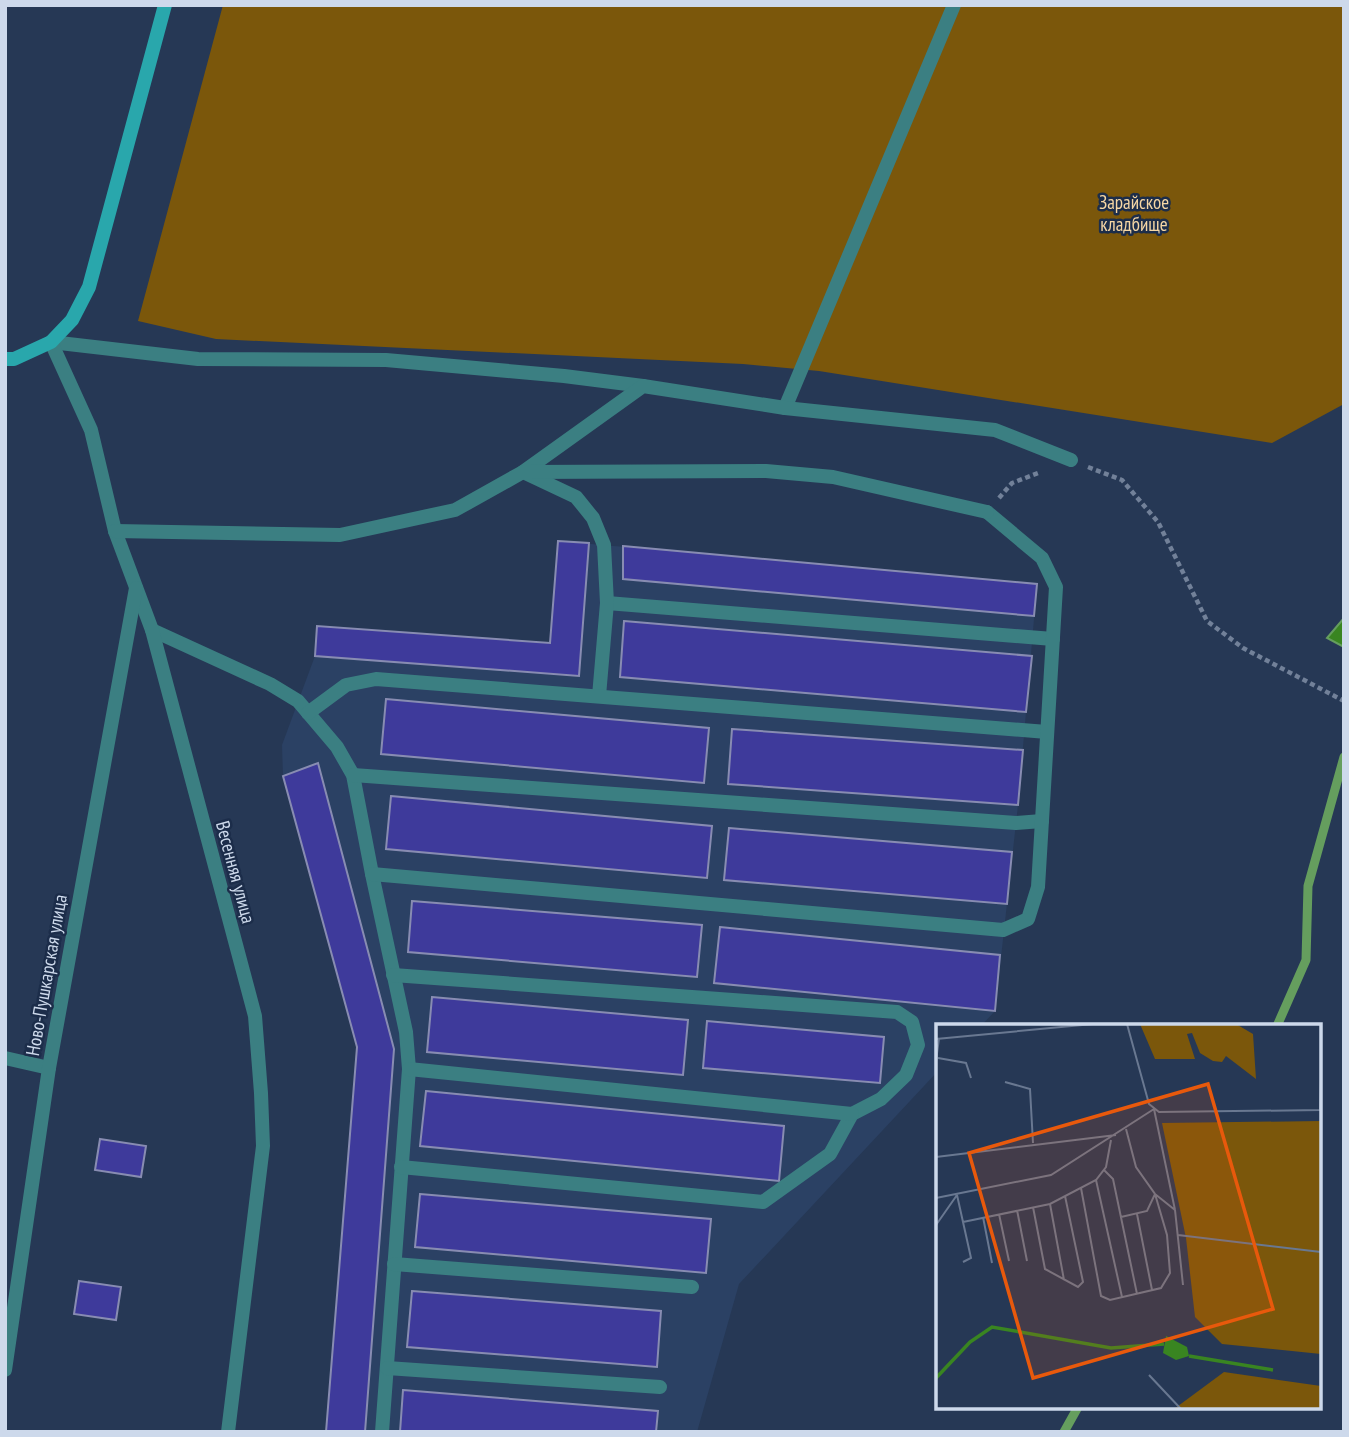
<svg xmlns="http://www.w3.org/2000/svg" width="1349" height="1437" viewBox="0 0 1349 1437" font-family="'PT Sans Narrow',sans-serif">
  <rect width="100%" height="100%" fill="#263855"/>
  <path fill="#2b4164" d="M558,541L1037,584L1018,805L995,1011L981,1026H938V1071L739,1284L697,1432H326L357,1047L283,776L282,745L315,656L317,626L550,643Z"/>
  <path fill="#7b570b" d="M223,5H1344V404L1272,443L819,371L743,364L216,339L138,321Z"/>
  <path fill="#398521" stroke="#659e5e" stroke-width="2" d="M1344,618V647L1327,638Z"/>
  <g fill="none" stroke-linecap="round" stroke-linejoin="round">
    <g stroke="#659e5e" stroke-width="9">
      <path d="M1277,1026L1306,960L1308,886L1344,757"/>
      <path d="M1064,1432L1078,1407"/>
    </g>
  </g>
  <g fill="#3e3a9b" stroke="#888cb2" stroke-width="2">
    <path d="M558,541L589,543L579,676L315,656L317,626L550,643Z"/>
    <path d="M623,546L1037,584L1034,616L623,579Z"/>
    <path d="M624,621L1032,656L1026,712L620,677Z"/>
    <path d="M386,699L709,728L704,783L381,754Z"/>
    <path d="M732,729L1023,750L1018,805L728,784Z"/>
    <path d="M318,763L394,1049L365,1432H326L357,1047L283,776Z"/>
    <path d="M391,796L712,826L707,878L386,849Z"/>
    <path d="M729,828L1012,852L1007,904L724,880Z"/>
    <path d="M412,901L702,925L697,977L408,952Z"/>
    <path d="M720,927L1000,955L995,1011L714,983Z"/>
    <path d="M432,997L688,1020L683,1075L427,1052Z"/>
    <path d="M707,1021L884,1037L880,1083L703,1068Z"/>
    <path d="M426,1091L784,1126L779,1181L420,1146Z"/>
    <path d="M100,1139L146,1146L141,1177L95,1170Z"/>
    <path d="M420,1194L711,1219L706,1273L415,1247Z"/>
    <path d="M79,1281L121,1287L116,1320L74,1314Z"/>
    <path d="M412,1291L661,1311L657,1367L407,1347Z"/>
    <path d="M403,1390L658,1411L656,1432H400Z"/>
  </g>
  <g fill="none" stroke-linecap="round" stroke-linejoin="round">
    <g stroke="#728199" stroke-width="4.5" stroke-dasharray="5 3.5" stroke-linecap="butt">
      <path d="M1088,467L1122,480L1158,522L1207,621L1243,648L1344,701"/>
      <path d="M999,498L1012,483L1041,472"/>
    </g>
    <g stroke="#3b7f82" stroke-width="14">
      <path d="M51,342L198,359L386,360L564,376L643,386"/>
      <path d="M785,408L954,5"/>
      <path d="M607,603L1053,639"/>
      <path d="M152,630L270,684L298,701L337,747L353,775L372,874L406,1032L409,1069L382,1432"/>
      <path d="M599,696L607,603L604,545L593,518L576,497L523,472L643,386L785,408L995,430L1071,460"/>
      <path d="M308,713L346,685L376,679L1047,732"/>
      <path d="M353,775L1016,823L1042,821"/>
      <path d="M372,874L1003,930L1028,919L1038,887L1056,587L1042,558L987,512"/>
      <path d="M393,975L897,1012L912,1022L918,1045L906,1075L881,1099L852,1114L830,1154L763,1202L401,1167"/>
      <path d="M5,1058L49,1068"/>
      <path d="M409,1069L852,1114"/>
      <path d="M394,1264L692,1287"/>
      <path d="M387,1368L660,1387"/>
    </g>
    <g stroke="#3b7f82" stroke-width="14">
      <path d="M51,342L91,430L115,531L152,630L255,1016L261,1093L263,1146L228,1432"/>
      <path d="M115,531L340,535L455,510L523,472L766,471L833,477L987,512"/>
      <path d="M5,1370L49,1068L136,588"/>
    </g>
    <path stroke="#29a7ac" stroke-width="14" d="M5,359H14L51,342L72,320L89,287L165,5"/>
  </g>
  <g text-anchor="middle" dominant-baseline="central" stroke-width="5" stroke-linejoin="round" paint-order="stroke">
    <g font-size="19" fill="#f6d7a5" stroke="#1c2d4a">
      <text x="1134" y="202">Зарайское<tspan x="1134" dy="22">кладбище</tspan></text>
    </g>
    <g font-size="19" fill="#cdd9eb" stroke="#1c2d4a">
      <text transform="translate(236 872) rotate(75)">Весенняя улица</text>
      <text transform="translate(46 975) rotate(-80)">Ново-Пушкарская улица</text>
    </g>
  </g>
  <g transform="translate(936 1024)">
    <rect width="385" height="385" fill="#263855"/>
    <path d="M204,0H300L317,10L320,55L290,32L286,38L277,37L264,29L256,9L251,10L259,35H219ZM385,97V330L286,320L259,293L250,214L226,99ZM288,348L385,362V385H238Z" fill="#7b570b"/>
    <path d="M230,312L251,323L253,332L240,336L227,329Z" fill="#398521"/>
    <path fill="none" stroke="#398521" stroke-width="3.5" d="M253,332L337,346M0,354L34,318L56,303L175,324L228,320"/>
    <path fill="none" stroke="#697891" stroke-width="2" d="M191,0L213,80L223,88L385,86M0,15L157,0M2,34L30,39L35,54M0,37L3,14M69,58L94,65L97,119M218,85L239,186M384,86L385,56M0,133L180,111M168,146L177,155L201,270M160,156L186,273M145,164L165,272L174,276L225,264L234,249L231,211L219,170L200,143L190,105M21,171L35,234L27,238M0,174L115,151L218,85M114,180L128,256M97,183L109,245L142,263L147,258L129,172M81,186L91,237M63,190L73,237M201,190L216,266M47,193L56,239M185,193L211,187L219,170L239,186L247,261M27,198L114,180L160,156L170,143L175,116M0,201L21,171M242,211L385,228M213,351L245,385"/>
    <path fill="#e8590c" fill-opacity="0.15" stroke="#e8590c" stroke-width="3.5" d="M272,60L337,285L97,354L33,129Z"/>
    <rect width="385" height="385" fill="none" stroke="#cdd9eb" stroke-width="3.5"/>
  </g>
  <rect width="1349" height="1437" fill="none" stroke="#cdd9eb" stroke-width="14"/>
</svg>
